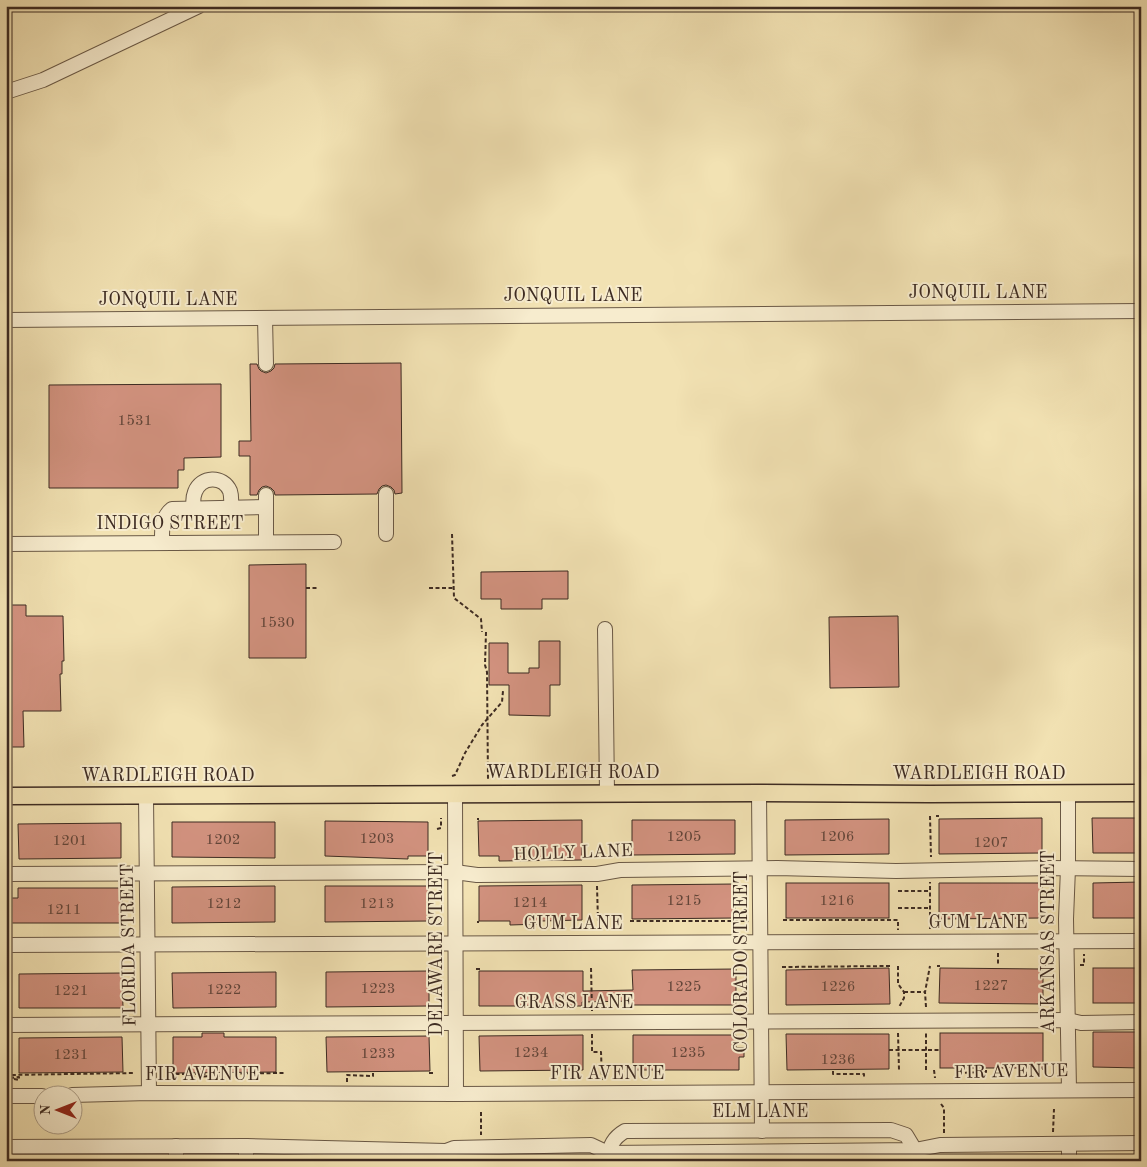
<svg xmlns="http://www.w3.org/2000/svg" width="1147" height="1167" viewBox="0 0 1147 1167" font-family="'Old Standard TT',serif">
  <rect width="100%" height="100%" fill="#f2e2b3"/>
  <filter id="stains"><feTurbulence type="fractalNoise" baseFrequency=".004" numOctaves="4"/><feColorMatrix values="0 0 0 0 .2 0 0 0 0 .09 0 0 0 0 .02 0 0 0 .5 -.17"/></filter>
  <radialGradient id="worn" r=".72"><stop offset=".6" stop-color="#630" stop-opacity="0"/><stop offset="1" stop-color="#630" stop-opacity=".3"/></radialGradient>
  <g fill="#d2927f" stroke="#3d2b22">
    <path d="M401,363L402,493L395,494L394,490L391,487L386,485L382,486L379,489L377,494L275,495L274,491L271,488L266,486L262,487L259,490L257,495H250V456H239V441H251L250,364H257L259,369L261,371L266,373L271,371L274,368L275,364Z"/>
    <path d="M221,384V457L184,458V470H178V488H49V385Z"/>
    <path d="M306,564V658H249V565Z"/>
    <path d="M568,571V599H542V609H501V599H481V572Z"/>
    <path d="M6,605H26V616H63L64,661H62V674H60L61,711H23L24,747H6Z"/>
    <path d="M898,616L899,687L830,688L829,617Z"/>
    <path d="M539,641H560V685H550V716L509,715V685H489V643H508V673H529V668H539Z"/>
    <path d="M1042,818V853L939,854V819Z"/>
    <path d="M1092,818H1141V853H1093Z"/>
    <path d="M889,819V854L785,855V820Z"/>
    <path d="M582,820V860L499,861V856H479L478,821Z"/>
    <path d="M632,820H735V854L632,855Z"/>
    <path d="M325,821L428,822V856H408V859L325,856Z"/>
    <path d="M172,822H275V858L172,857Z"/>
    <path d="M121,823V858L19,859L18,824Z"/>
    <path d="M1141,882V918H1093V883Z"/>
    <rect x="786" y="883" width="103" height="35"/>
    <path d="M939,883H1042V918L939,919Z"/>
    <path d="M735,884V918L632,919V885Z"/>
    <path d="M582,885V920L541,921V924L510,925V921H479V886Z"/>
    <path d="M275,886V922L172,923V887Z"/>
    <path d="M325,886H428L429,921L325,922Z"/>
    <path d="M18,888H122V923H6V898H18Z"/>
    <path d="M889,968L890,1004L786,1005V970Z"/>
    <path d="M940,968L1043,969V1004L939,1003Z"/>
    <rect x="1093" y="968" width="48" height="35"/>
    <path d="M736,969V1005H633V1001L582,1002V1006H479V971H583V991L633,990L632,970Z"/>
    <path d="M429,971V1006L326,1007V972Z"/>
    <path d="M276,972V1007L173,1008L172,973Z"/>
    <path d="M122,973L123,1008H19V974Z"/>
    <path d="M1093,1032H1141V1068L1093,1067Z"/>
    <path d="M202,1033H224V1037H276V1072L173,1073V1037H202Z"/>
    <rect x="940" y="1033" width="103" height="35"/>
    <path d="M786,1034H889V1069L787,1070Z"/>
    <path d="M583,1035V1070L480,1071L479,1036Z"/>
    <path d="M633,1035H736V1048H744V1057H739V1070H633Z"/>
    <path d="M429,1036L430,1071L327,1072L326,1037Z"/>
    <path d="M122,1037L123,1072L19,1073V1038Z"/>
  </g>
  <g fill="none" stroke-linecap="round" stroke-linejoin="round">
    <defs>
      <g id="minor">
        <path d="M6,92L43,80L199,6"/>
        <path d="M265,318L266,364"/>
        <path d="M6,320L1141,311"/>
        <path d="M386,494V534"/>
        <path d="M194,508C193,503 193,497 195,492C201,476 223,475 230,491C232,497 231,502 231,508"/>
        <path d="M266,542V495"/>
        <path d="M162,543C162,529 161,518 172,509L266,507"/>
        <path d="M6,544L334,542"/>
        <path d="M605,629L607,793"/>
        <path d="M759,793L762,1131"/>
        <path d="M455,794L456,1094"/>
        <path d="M1068,794V868L1066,919L1069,1090"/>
        <path d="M146,796L149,1093"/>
        <path d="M6,874L455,872L477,875L585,874H597L620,870L777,868L896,871L1051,868L1141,869"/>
        <path d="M6,945L1141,941"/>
        <path d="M6,1025L1068,1020L1081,1023L1141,1022"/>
        <path d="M72,1095L149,1093L456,1094L1141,1090"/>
        <path d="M6,1096H42"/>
        <path d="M1069,1145V1161"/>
        <path d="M176,1146V1161"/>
        <path d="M246,1146V1161"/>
        <path d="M6,1147L246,1146L446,1151L454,1148L591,1145L608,1153L915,1150L940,1145L1141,1143"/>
        <path d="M609,1161C608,1147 613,1138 625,1131L891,1130L906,1135L915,1150"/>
      </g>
      <path id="major" d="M6,796L759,793L930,794L1141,793"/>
    </defs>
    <use href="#minor" stroke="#6a5946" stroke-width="16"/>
    <use href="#major" stroke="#3d2b22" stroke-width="19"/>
    <g stroke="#3d2b22" stroke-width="2" stroke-dasharray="4 2.5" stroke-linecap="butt">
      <path d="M452,534L454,598L481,619L482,632"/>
      <path d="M306,588H319"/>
      <path d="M429,588H454"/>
      <path d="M486,632L485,665L487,672L488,780"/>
      <path d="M452,776L455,775L465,753L482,725L502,702L503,691"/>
      <path d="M930,816L931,857"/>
      <path d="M936,816H939"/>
      <path d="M477,819H479"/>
      <path d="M437,829L441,828V818"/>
      <path d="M597,886L598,921"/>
      <path d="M898,891H930"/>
      <path d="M898,908H930"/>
      <path d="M783,920H898V930"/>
      <path d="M630,921H749"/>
      <path d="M477,922H479"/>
      <path d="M930,929V882"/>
      <path d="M998,953V966"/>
      <path d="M1042,965H1046"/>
      <path d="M1050,965H1055"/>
      <path d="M1080,965H1084V954"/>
      <path d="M898,966V984L904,992V998L899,1007"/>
      <path d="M937,966H940"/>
      <path d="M782,967L892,966"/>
      <path d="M591,968L592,1011"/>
      <path d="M476,969H480"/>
      <path d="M904,992H925"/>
      <path d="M926,1007L925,992L930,966"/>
      <path d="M898,1033L899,1070"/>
      <path d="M592,1034V1052H601L602,1080"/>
      <path d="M889,1050H940"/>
      <path d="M1042,1069H1046"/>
      <path d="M926,1070V1032"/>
      <path d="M934,1070L935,1078"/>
      <path d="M833,1071V1074H864V1079"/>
      <path d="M429,1073H433"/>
      <path d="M169,1074L285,1073"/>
      <path d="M14,1079L19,1080V1077L8,1078V1075L135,1073"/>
      <path d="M958,1079V1073L986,1072V1070"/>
      <path d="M187,1080V1077L219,1076V1073"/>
      <path d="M347,1082V1075L373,1076V1073"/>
      <path d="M941,1104L944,1108V1134"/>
      <path d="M481,1112V1135"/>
      <path d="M1053,1132L1054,1109"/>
    </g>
    <use href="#minor" stroke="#f7ecce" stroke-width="14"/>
    <use href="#major" stroke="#f2e2b3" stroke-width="16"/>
  </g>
  <g text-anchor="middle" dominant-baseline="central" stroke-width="4" stroke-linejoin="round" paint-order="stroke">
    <g font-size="15" fill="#624539">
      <text x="135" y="421">1531</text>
      <text x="277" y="623">1530</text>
      <text x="684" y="837">1205</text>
      <text x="837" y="837">1206</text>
      <text x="377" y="839">1203</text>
      <text x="223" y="840">1202</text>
      <text x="70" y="841">1201</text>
      <text x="991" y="843">1207</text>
      <text x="684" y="901">1215</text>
      <text x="837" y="901">1216</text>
      <text x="530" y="903">1214</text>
      <text x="224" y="904">1212</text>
      <text x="377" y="904">1213</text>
      <text x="64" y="910">1211</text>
      <text x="991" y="986">1227</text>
      <text x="684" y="987">1225</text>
      <text x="838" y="987">1226</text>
      <text x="378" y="989">1223</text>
      <text x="224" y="990">1222</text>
      <text x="71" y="991">1221</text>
      <text x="531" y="1053">1234</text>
      <text x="688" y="1053">1235</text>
      <text x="378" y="1054">1233</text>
      <text x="71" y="1055">1231</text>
      <text x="838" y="1060">1236</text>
    </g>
    <g font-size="18" fill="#3d2b22" stroke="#f7ecce">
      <text x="978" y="293">JONQUIL LANE</text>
      <text x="573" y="296">JONQUIL LANE</text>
      <text x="168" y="300">JONQUIL LANE</text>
      <text x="170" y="524">INDIGO STREET</text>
      <text x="573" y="773">WARDLEIGH ROAD</text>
      <text x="979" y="774">WARDLEIGH ROAD</text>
      <text x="168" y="776">WARDLEIGH ROAD</text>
      <text transform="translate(573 853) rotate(-2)">HOLLY LANE</text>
      <text x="978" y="923">GUM LANE</text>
      <text x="573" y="924">GUM LANE</text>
      <text transform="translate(1049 942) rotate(-90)">ARKANSAS STREET</text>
      <text transform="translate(437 944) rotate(-90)">DELAWARE STREET</text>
      <text transform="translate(129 945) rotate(-91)">FLORIDA STREET</text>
      <text transform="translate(742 962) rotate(-90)">COLORADO STREET</text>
      <text x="574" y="1003">GRASS LANE</text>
      <text transform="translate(1011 1072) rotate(-1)">FIR AVENUE</text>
      <text x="607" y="1074">FIR AVENUE</text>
      <text x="202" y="1075">FIR AVENUE</text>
      <text x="760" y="1112">ELM LANE</text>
    </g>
  </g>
  <rect width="1147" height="1167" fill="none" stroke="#f2e2b3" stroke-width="25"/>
  <rect x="8" y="8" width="1132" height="1152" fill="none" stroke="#3d2b22" stroke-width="2.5"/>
  <rect x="12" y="12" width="1122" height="1142" fill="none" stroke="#3d2b22"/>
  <g transform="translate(58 1110) rotate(270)"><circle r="24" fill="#f7ecce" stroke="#ad9f89"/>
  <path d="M0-4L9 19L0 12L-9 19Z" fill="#8f2418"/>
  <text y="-8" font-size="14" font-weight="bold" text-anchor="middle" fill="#3d2b22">N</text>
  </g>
  <rect width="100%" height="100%" filter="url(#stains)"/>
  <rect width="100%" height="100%" fill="url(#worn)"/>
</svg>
